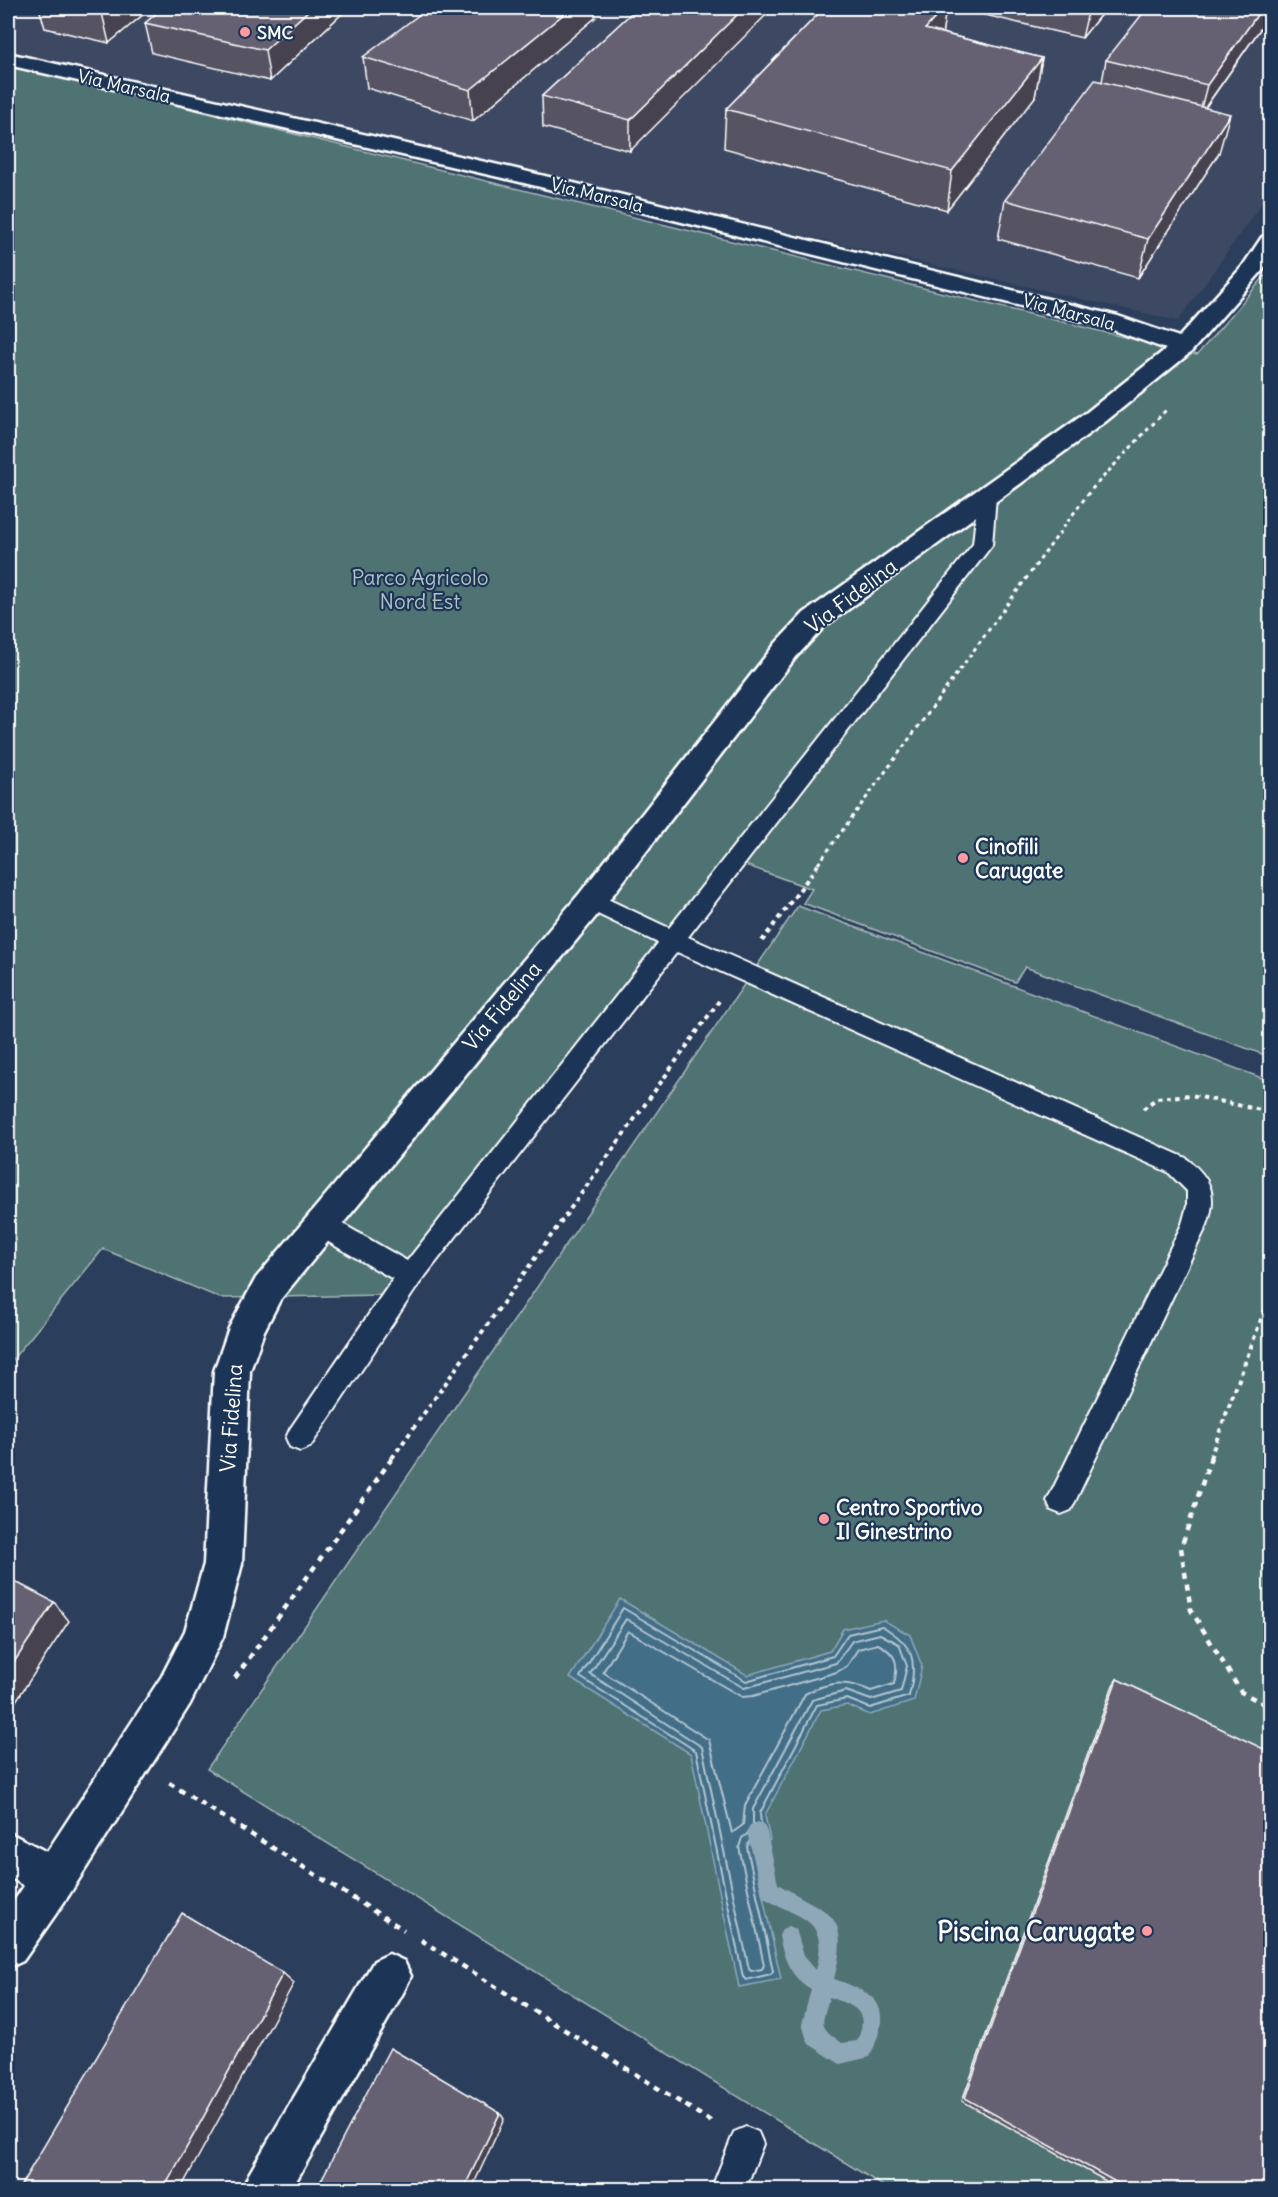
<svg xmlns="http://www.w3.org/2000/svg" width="1278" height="2197" viewBox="0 0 1278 2197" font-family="Delius,sans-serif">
  <rect width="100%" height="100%" fill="#2b3e5c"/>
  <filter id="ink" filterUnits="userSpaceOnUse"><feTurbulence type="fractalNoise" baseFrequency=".0167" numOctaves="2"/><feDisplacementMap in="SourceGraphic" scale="12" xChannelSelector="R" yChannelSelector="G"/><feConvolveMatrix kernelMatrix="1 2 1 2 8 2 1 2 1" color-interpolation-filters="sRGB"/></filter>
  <g filter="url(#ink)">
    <path fill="#3c4863" d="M8,8H1270V192L1178,321L8,54Z"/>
    <g fill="#507273" stroke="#a8b8b9" stroke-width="1.5">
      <path d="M8,64L1197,355L1270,270V1057L1025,967L1015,982L803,903L812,889L731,860L384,1295L220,1298L103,1249L8,1365Z"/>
      <path d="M798,906L1270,1081V2189H888L207,1769Z"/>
    </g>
    <path fill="#426e88" stroke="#8ea8b8" stroke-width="1.5" d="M620,1599L747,1675L830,1651L843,1629L883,1620L910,1635L922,1666L914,1701L870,1715L847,1705L821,1710L765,1815L770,1840L752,1846L781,1979L739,1987L691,1754L570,1678Z"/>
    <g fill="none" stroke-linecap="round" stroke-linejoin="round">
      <g stroke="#b3c5cf" stroke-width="2">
        <path d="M623,1608L746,1681L833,1656L848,1634L882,1626C914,1645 918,1660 909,1696L870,1708L847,1699L817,1705L760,1813L762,1835L750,1840L747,1847L773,1971L771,1974L746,1980L743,1977L696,1751L580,1677Z"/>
        <path d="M626,1619L744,1688L836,1663L852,1641L880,1634L899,1644L907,1666L901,1691L871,1700L846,1691L812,1700L753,1809V1830L742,1838L739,1847L764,1965L762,1969L751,1971L749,1969L702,1747L590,1674Z"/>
        <path d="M628,1631L742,1697L753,1696L837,1672L847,1666L858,1649L878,1644C897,1654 899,1663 894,1684L871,1691C847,1680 829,1681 805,1694L745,1805L743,1825L732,1833L709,1740L603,1672Z"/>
      </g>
      <path fill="#8ea8b8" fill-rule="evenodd" d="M757,1822L764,1825L767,1832L778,1884C827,1915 852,1909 834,1979C884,1996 891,2008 870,2057L840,2064L809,2044L806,2037L802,2024L811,1989C790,1977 784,1959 779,1936L782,1929L789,1926L796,1929L804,1956L816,1970C830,1916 799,1920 763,1897L747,1832L750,1825ZM829,1997C855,2007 870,2010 857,2041L842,2043C817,2025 822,2026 829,1997Z"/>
      <defs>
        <g id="service">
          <path d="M987,490L994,492L996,496L992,545L989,549L688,937L1186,1158C1211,1178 1218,1194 1207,1225L1071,1510L1061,1514L1051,1510L1047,1501L1182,1224L1187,1206V1191L1168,1172L677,952L419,1284L310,1447L300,1451L290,1447L286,1438L290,1429L393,1279L311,1232L307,1224L311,1216L320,1213L329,1216L407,1261L658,943L583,907L580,901L583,895L591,892L599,895L669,928L973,544L978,496L980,492Z"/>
          <path d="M746,2127L758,2132L763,2144L745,2190H711L734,2132Z"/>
        </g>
        <g id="minor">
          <path d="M8,53L516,169L1118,316L1179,337L1242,267L1262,237L1270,235V259L1262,271L1191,352L1105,422L824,627L796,657L602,909L280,1300L264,1331L250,1371L242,1564L223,1637L190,1704L69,1895L23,1961L8,1968V1910L24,1886L8,1876V1832L47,1852L162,1676L185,1631L204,1564L214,1371L229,1328L256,1278L580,893L776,643L804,613L1087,412L1166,349L1102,326L516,181L8,65Z"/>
          <path d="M389,1954L404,1961L411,1976L404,1991L291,2190H242L249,2174L374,1961Z"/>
        </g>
      </defs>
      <use href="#service" stroke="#fff" stroke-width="4"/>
      <use href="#minor" stroke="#fff" stroke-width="5"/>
      <path stroke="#fff" stroke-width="3" stroke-dasharray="4 4" stroke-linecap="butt" d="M818,864L1090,491L1166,410"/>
      <g stroke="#fff" stroke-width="4" stroke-dasharray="4.5 4.5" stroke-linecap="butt">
        <path d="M762,941L820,862"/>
        <path d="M1143,1109L1157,1098L1191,1095L1270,1112"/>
        <path d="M392,1458L719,1001"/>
        <path d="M1210,1458L1263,1314L1270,1303"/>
      </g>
      <g stroke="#fff" stroke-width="4.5" stroke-dasharray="6 6" stroke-linecap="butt">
        <path d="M1211,1457L1181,1548L1191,1610L1241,1692L1270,1707"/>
        <path d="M235,1678L393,1457"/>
        <path d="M169,1783L404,1930"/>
        <path d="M421,1940L712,2122"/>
      </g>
      <use href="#service" fill="#1d3557" fill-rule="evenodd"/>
      <use href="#minor" fill="#1d3557" fill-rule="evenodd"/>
    </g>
    <g fill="#575362" stroke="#fff" stroke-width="1.5">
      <path d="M39,8H151L109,43L45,28Z"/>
      <path d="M163,8H348L270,81L152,53L145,23Z"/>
      <path d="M637,8L630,151L543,127L542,96Z"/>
      <path d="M824,8H946L942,33L1042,58L1035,97L947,210L724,148L726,109Z"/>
      <path d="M956,8H1106L1082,38Z"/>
      <path d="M1270,15L1205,108L1219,153L1138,278L998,239L1005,200L1102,82L1106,60Z"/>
      <path d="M595,18L473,121L367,88L363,57Z"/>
      <path d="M1117,1679L1270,2190H1122L962,2101L1113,1685Z"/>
    </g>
    <g fill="#474350" stroke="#fff" stroke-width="1.5">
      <path d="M108,8H151L109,43L102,13Z"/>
      <path d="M311,8H348L270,81L265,50Z"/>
      <path d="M571,8H595V18L473,121L470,90Z"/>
      <path d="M744,8H773L630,151V120Z"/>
      <path d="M944,8H946L941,43L925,29Z"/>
      <path d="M1089,8H1106L1082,38Z"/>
      <path d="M1262,8H1270V15L1199,116L1207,85Z"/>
      <path d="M1042,58L1035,97L947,210L952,171Z"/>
      <path d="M1230,114L1219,153L1138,278L1148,239Z"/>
      <path d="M54,1602L69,1621L8,1713V1671Z"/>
      <path d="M283,1973L294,1983L180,2190H163Z"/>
      <path d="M500,2113L504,2119L471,2190H463Z"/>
    </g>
    <g fill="#656072" stroke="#fff" stroke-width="1.5">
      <path d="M79,8H108L102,13Z"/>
      <path d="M163,8H311L265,50L145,23Z"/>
      <path d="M428,8H571L470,90L363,57Z"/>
      <path d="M637,8H744L630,120L542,96Z"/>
      <path d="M824,8H944L925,29L1042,58L952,171L726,109Z"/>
      <path d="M1147,8H1262L1207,85L1106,60Z"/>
      <path d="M1095,80L1230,114L1148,239L1005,200Z"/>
      <path d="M8,1578L54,1602L8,1671Z"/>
      <path d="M1117,1679L1270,1752V2190H1130L965,2098Z"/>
      <path d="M182,1913L283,1973L163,2190H18Z"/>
      <path d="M390,2048L500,2113L463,2190H316Z"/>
    </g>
  </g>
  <g fill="#ff9aa2" stroke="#1d3557" stroke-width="2">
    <circle cx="245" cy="32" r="6"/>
    <circle cx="963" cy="858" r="6"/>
    <circle cx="824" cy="1519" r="6"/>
    <circle cx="1147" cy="1931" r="6"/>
  </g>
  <g text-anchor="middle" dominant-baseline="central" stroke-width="4.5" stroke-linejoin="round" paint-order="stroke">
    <g font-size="18" font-weight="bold" fill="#fff" stroke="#1d3557" text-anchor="start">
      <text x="257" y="32">SMC</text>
    </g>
    <g font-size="18" fill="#fff" stroke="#1d3557">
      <text transform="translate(124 86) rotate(13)">Via Marsala</text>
      <text transform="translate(597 195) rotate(14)">Via Marsala</text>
      <text transform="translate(1069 312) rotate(15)">Via Marsala</text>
    </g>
    <g font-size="21" fill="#b0c0c0" stroke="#1d3557">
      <text x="420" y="577">Parco Agricolo<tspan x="420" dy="24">Nord Est</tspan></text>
    </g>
    <g font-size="21" fill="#fff" stroke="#1d3557">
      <text transform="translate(851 596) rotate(-37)">Via Fidelina</text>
      <text transform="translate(502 1006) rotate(-50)">Via Fidelina</text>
      <text transform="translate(231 1418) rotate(-86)">Via Fidelina</text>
    </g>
    <g font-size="21" font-weight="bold" fill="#fff" stroke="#1d3557" text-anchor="start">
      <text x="975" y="846">Cinofili<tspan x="975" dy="24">Carugate</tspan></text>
      <text x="836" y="1507">Centro Sportivo<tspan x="836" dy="24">Il Ginestrino</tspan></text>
    </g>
    <g font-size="26" font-weight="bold" fill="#fff" stroke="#1d3557" text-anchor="end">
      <text x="1135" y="1931">Piscina Carugate</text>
    </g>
  </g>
  <rect width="1278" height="2197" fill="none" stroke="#1d3557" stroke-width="30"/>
  <rect x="15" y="15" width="1248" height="2167" fill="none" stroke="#fff" stroke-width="2" filter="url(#ink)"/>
</svg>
